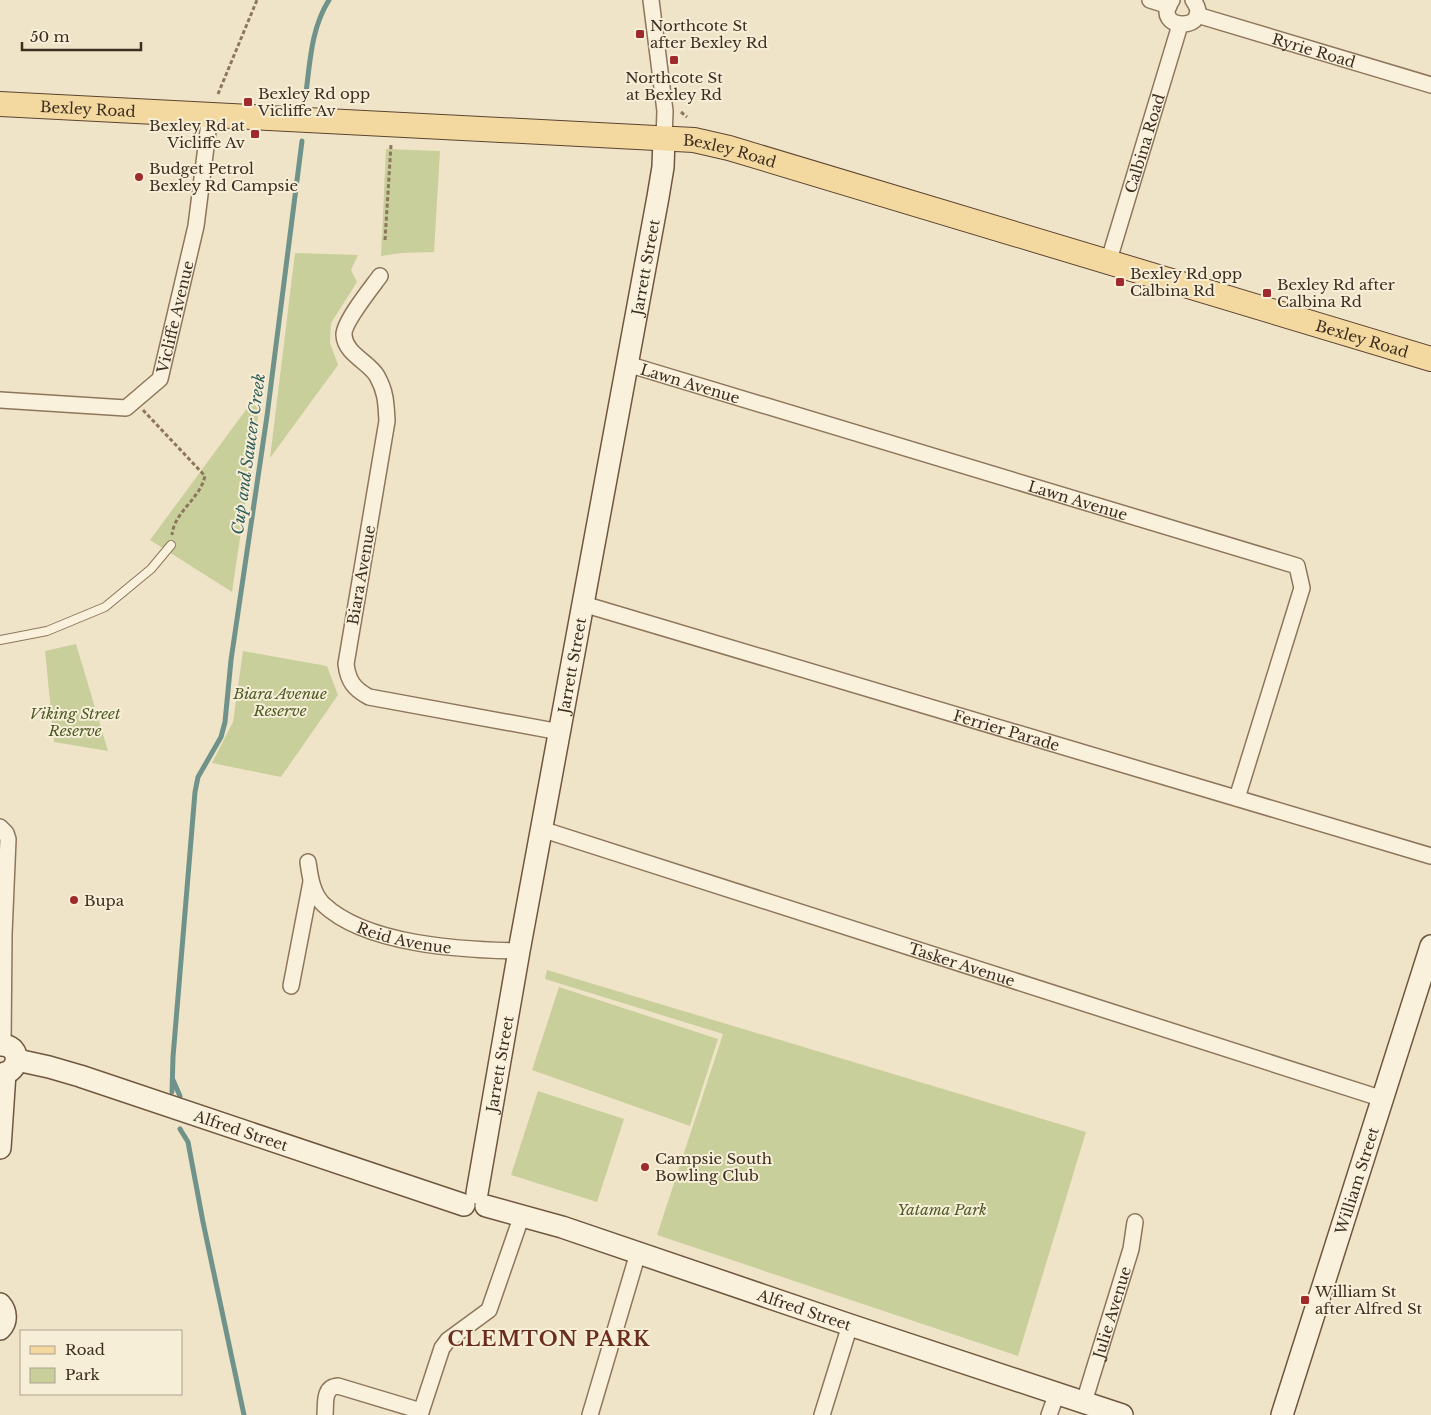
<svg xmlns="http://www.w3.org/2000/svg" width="1431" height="1415" viewBox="0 0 1431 1415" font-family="'Libre Baskerville',serif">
  <rect width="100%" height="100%" fill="#f0e4c8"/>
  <g fill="#c9cf9b">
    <path d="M386,149L440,151L434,252L401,253L381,256Z"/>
    <path d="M295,253L358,255L351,270L357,282L331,323L330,343L338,365L270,458Z"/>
    <path d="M260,404L232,592L150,540L248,407Z"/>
    <path d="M76,644L108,751L54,742L45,651Z"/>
    <path d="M243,651L327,666L338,695L281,777L212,763L233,722Z"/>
    <path d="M547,970L1086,1132L1018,1356L657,1235L723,1034L545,979Z"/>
    <path d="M559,987L718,1039L690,1126L532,1070Z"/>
    <path d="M538,1091L624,1119L597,1202L511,1175Z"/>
  </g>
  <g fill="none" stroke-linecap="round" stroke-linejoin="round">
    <g stroke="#6f938a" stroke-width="5">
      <path d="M305,100C310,66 310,30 329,0"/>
      <path d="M173,1080L180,1096"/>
      <path d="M172,1092L173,1057L195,792L198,777L221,737L225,722L231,660L267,416L302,141"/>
      <path d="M180,1129L188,1142L203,1222L244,1415"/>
    </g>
    <defs>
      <path id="lane" d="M0,640L47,631L105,607L151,569L171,545"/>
      <g id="street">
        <path d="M651,0L665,111L664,138"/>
        <path d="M1150,0L1169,6"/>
        <path d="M1172,0C1149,32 1216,32 1193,0"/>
        <path id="s1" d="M1197,15L1431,85"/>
        <path id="s2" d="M1108,263L1180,25"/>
        <path d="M380,276C372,287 343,323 344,335C345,354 369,362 377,376C386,392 386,403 387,421L346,664C348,681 354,689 369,697L560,732"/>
        <path id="s3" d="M627,364L1297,566L1302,588L1237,798"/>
        <path id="s4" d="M0,400L126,408L160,379L196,226L210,115"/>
        <path id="s5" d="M583,604L1431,856"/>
        <path d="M0,827L6,833L8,839L4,934L3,1045"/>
        <path id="s6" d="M541,829L1383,1099"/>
        <path id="s7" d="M308,862C310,876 312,893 323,904C366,945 462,950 519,951"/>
        <path d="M291,986L311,882"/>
        <path id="s8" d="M1084,1402L1131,1249L1135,1222"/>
        <path d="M325,1415C326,1403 323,1387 338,1386L421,1411"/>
        <path d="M420,1415L442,1348L448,1340L489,1310L522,1215"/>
        <path d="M590,1415L638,1253"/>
        <path d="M822,1415L850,1325"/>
        <path d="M1049,1415L1057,1393"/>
      </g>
      <g id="secondary">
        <path d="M0,1045C16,1044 22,1061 10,1071"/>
        <path id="s9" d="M17,1060L49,1067L80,1076L464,1205"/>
        <path d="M0,1148L5,1073"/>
        <path id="s10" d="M477,1193L519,951L658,197L663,167L664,138"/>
        <path id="s11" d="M486,1206L562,1227L850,1325L1122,1415"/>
        <path d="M0,1304C7,1312 7,1322 0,1329"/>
        <path id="s12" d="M1282,1415L1431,946"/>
      </g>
      <g id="primary">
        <path id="s13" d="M0,104L694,140L729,148L1431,359"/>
      </g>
    </defs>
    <use href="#lane" stroke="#8d765c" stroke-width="10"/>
    <use href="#street" stroke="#8d765c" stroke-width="18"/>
    <use href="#secondary" stroke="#6f573f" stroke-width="24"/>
    <use href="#primary" stroke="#5b4430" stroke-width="26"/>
    <g stroke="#8d765c" stroke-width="3" stroke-dasharray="4 2.5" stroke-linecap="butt">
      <path d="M218,94L257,0"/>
      <path d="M681,112L687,117"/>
      <path d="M385,240L391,145"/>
      <path d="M143,410L205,476C200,499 174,512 172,535"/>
    </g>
    <use href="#lane" stroke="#faf1dc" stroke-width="8"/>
    <use href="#street" stroke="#faf1dc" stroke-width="15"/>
    <use href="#secondary" stroke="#faf1dc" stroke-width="21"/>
    <use href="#primary" stroke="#f3d9a0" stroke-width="24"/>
  </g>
  <g fill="#9e2a2b" stroke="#f7eed8" stroke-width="2">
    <rect x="635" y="29" width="10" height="10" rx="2.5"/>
    <rect x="669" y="55" width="10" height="10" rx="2.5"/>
    <rect x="243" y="97" width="10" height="10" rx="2.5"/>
    <rect x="250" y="129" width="10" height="10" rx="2.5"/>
    <circle cx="139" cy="177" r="5"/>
    <rect x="1115" y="277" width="10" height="10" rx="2.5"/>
    <rect x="1262" y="288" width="10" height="10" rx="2.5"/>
    <circle cx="74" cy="900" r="5"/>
    <circle cx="645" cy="1167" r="5"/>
    <rect x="1300" y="1295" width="10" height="10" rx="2.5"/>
  </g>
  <g text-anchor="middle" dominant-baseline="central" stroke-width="4" stroke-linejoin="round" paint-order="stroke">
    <g font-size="15" fill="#3d2e20" stroke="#f7eed8" text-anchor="start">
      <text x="650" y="25">Northcote St<tspan x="650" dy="17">after Bexley Rd</tspan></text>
      <text x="674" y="77" text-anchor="middle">Northcote St<tspan x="674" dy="17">at Bexley Rd</tspan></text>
      <text x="258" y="93">Bexley Rd opp<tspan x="258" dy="17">Vicliffe Av</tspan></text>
      <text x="245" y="125" text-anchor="end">Bexley Rd at<tspan x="245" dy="17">Vicliffe Av</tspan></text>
      <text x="149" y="168">Budget Petrol<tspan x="149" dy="17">Bexley Rd Campsie</tspan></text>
      <text x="1130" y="273">Bexley Rd opp<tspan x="1130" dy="17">Calbina Rd</tspan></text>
      <text x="1277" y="284">Bexley Rd after<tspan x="1277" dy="17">Calbina Rd</tspan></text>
      <text x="84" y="900">Bupa</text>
      <text x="655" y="1158">Campsie South<tspan x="655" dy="17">Bowling Club</tspan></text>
      <text x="1315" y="1291">William St<tspan x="1315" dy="17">after Alfred St</tspan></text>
    </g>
    <g font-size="15" fill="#3d2e20" stroke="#f7eed8">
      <text stroke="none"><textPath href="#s1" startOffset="122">Ryrie Road</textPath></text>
      <text stroke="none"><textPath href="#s13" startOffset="88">Bexley Road</textPath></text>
      <text stroke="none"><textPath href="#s2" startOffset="125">Calbina Road</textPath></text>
      <text stroke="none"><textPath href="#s13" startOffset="732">Bexley Road</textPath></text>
      <text stroke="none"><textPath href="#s10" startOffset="941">Jarrett Street</textPath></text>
      <text stroke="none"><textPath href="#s4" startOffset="235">Vicliffe Avenue</textPath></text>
      <text stroke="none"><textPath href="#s13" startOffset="1392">Bexley Road</textPath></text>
      <text stroke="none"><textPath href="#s3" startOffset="66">Lawn Avenue</textPath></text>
      <text stroke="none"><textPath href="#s3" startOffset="471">Lawn Avenue</textPath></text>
      <text transform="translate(361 575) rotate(-80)">Biara Avenue</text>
      <text stroke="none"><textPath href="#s10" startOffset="536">Jarrett Street</textPath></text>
      <text stroke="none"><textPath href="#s5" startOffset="442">Ferrier Parade</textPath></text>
      <text stroke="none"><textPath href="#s7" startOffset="135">Reid Avenue</textPath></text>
      <text stroke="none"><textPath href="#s6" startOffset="442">Tasker Avenue</textPath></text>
      <text stroke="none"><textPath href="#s10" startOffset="131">Jarrett Street</textPath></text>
      <text stroke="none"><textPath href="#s9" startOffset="235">Alfred Street</textPath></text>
      <text stroke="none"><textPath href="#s12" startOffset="246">William Street</textPath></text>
      <text stroke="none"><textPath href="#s11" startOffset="335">Alfred Street</textPath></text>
      <text stroke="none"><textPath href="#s8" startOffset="94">Julie Avenue</textPath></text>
    </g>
    <g font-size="15" font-style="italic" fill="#4d5a26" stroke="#f7eed8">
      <text x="280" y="693">Biara Avenue<tspan x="280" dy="17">Reserve</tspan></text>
      <text x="75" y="713">Viking Street<tspan x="75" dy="17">Reserve</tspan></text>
      <text x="942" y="1209">Yatama Park</text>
    </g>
    <g font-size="16" font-style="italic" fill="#2f5d5a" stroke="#f7eed8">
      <text transform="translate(248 454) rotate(-82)">Cup and Saucer Creek</text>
    </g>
    <g font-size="20" font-weight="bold" letter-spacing="1" fill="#6b2e1e" stroke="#f7eed8">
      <text x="549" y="1339">CLEMTON PARK</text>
    </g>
  </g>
  <rect x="20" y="1330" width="162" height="65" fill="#f7eed8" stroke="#ada18e"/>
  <rect x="30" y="1346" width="25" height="8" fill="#f3d9a0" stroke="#ada18e"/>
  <text x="65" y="1355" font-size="15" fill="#3d2e20">Road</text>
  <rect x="30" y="1368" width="25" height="15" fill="#c9cf9b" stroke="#ada18e"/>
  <text x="65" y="1380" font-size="15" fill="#3d2e20">Park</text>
  <path d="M22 42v8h119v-8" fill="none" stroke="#3d2e20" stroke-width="2.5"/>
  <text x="30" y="42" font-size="15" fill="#3d2e20" stroke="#f7eed8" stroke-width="4" paint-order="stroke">50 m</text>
</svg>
